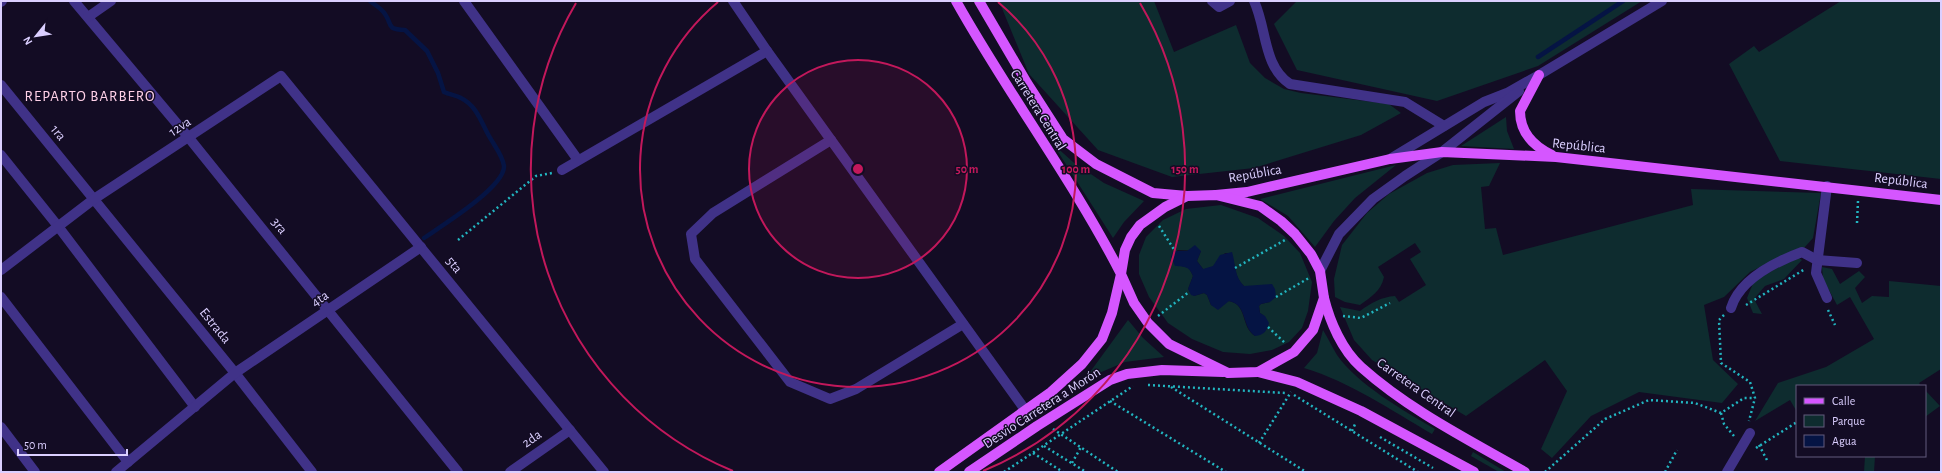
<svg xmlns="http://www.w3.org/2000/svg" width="1942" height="473" viewBox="0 0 1942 473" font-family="'Alegreya Sans',sans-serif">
  <rect width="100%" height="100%" fill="#130c24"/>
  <g fill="#0e2c2f" fill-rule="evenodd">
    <path d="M999,1H1154L1174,52L1236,25L1250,63L1265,78L1284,89L1301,93L1389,104L1401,113L1361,135L1254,168L1172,177L1098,150L1029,74Z"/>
    <path d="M1297,1H1642L1538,66L1437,101L1297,70L1274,24Z"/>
    <path d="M1841,1H1941V179L1780,161L1729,64L1754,46L1759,52Z"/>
    <path d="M1506,117L1507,131L1514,149L1461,146Z"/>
    <path d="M1053,144L1073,162L1104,183L1144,201L1124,222L1113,238Z"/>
    <path d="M1500,163L1489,186L1481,187L1485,229L1496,228L1503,255L1693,205L1691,189L1821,193L1813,238L1804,248L1794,250L1750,272L1724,297L1704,305L1713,360L1738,384L1722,403L1639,392L1591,416L1552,458L1541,449L1567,391L1545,360L1466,416L1372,360L1354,340L1340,307L1360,311C1371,303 1381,297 1395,296L1399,302L1426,285L1410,259L1421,252L1415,243L1378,267L1384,277C1381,291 1371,297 1360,305L1345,302L1335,297L1334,279L1342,245L1367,213L1389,194L1427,173L1453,165Z"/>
    <path d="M1396,165L1355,198L1334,221L1315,247L1288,216L1260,199Z"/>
    <path d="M1221,205L1258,218L1284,236L1300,253L1312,282L1308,311L1302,328L1289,342L1272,350L1250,354L1223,352L1192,339L1168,323L1149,297L1139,274V255L1146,237L1163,220L1186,209ZM1177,250L1201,251L1197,261L1203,269C1214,270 1219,260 1225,253H1230C1237,266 1233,275 1244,286H1256L1270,302L1261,304L1259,306L1260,313L1263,315L1255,336C1240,326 1248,305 1229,301L1222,304L1220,308L1211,305L1207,295L1204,293L1194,296L1188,289L1193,276L1189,268L1182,266Z"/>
    <path d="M1797,257L1802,260L1784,279L1765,286L1754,299L1762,314L1753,313L1747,298L1754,281Z"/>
    <path d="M1822,267L1832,269L1840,284L1859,271L1865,277L1855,288L1862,303L1872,296L1889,297V281L1941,286V369L1919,383L1921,386H1797V412L1790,400L1755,421L1778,383L1826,367L1874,339L1850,297L1837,305L1823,279Z"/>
    <path d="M1128,320L1143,338L1164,357L1125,362L1085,379Z"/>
    <path d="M1323,330C1328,338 1332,347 1337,355C1357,384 1404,411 1435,429L1432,434C1391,410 1350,382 1304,368L1317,353Z"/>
    <path d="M1925,390L1940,406L1925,417Z"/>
    <path d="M1473,452L1506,472H1499L1471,456Z"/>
    <path d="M1865,456H1875L1874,472H1864Z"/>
  </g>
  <path fill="#051444" d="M1195,245L1201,251L1197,261L1203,269L1213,266L1220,255L1232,252C1236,265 1234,276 1244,286L1272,284L1275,289L1276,297L1270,302L1261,304L1259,306L1260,313L1265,316L1269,323C1267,331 1264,335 1255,336C1241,326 1248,305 1229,301L1218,310L1211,305L1207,295L1204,293L1194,296L1191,295L1188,289L1193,276C1189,266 1185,267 1175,266L1171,257L1173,251H1187Z"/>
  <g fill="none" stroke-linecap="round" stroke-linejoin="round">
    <g stroke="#051444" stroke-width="4.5">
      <path d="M370,1C375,5 382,9 385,14C393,26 386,29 405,30L427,51L438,73L444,92C450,95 456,95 461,98C477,106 481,122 489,136C494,145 503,156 504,166C505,187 440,227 424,238"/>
      <path d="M1538,57L1623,1"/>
    </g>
    <g stroke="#22b5c0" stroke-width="2.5" stroke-dasharray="2 3" stroke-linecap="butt">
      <path d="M1857,223L1858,201"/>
      <path d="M1159,226L1175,251"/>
      <path d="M458,240L536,176L552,173"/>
      <path d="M1235,268L1285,240"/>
      <path d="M1276,297L1309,278"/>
      <path d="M1746,305L1805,269"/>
      <path d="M1828,310L1835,325"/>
      <path d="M1724,315L1719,320L1721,363L1750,382L1755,398L1749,421"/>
      <path d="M1158,316L1189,292"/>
      <path d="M1343,316L1361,318L1390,303"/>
      <path d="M1268,327L1285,343"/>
      <path d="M1148,385L1285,393"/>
      <path d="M1171,387L1306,472"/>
      <path d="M1294,395L1418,472"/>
      <path d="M1110,401L1226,472"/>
      <path d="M1721,413L1724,424L1734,436"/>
      <path d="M1053,429L1118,472"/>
      <path d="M1352,431L1356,422"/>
      <path d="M1380,437L1433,468"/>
      <path d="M1259,443L1291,392"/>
      <path d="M1759,445L1768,462"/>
      <path d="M1044,446L1086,472"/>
      <path d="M1756,448L1797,422"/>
      <path d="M1033,453L1063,472"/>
      <path d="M1072,463L1081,447"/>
      <path d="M1004,472L1133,386"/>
      <path d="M1545,472L1605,419L1649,400L1695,403L1721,413L1744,398H1755"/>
      <path d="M1665,472L1677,450"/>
    </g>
    <g stroke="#403288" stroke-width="10">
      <path d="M74,1L189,138L458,472"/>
      <path d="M464,1L578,160"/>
      <path d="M733,1L767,51"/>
      <path d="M1212,1L1219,7L1230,1"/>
      <path d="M1254,1C1267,29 1263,66 1290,84L1405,102L1444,126"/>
      <path d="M1,2L2,1"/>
      <path d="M88,17L111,1"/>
      <path d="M1,85L235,373L312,472"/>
      <path d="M831,140L713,213L691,234L695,259L790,382L830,399L856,389L963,324"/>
      <path d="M1,155L57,225L195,407"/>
      <path d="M1390,159L1484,102L1507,93L1539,75L1662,1"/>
      <path d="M562,170L767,51L1026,411"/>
      <path d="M1,270L94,199L281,76L604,472"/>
      <path d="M1320,271L1339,234L1373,199L1405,176L1442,152L1519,91"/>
      <path d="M1,297L128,462"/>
      <path d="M1827,298L1816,273L1827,186"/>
      <path d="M1731,308C1740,279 1775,262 1802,252L1817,260L1857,263"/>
      <path d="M1,427L35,472"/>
      <path d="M116,472L235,373L421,247"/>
      <path d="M510,472L570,430"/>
      <path d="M1727,472L1750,433"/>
    </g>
    <g stroke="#d556ff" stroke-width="10">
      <path d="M979,1L1027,83L1063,139L1096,164L1153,193L1187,196"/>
      <path d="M1539,75L1520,111C1520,133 1533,146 1552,155"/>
      <path d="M1216,195L1247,192L1390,159L1442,152L1556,157L1941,200"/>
      <path d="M1216,195L1260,206L1281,221L1295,234L1311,254L1320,271L1324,298L1313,330L1294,352L1258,372L1228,373L1169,344L1148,323L1134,303L1121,274L1125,250L1131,237L1140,225L1165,207L1187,196Z"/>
      <path d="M1324,298C1330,322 1342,350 1361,367C1409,410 1469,440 1525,472"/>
      <path d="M1258,372L1297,382L1361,411L1474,472"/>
      <path d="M939,472L1051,392L1082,364L1102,339L1112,313L1121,274C1073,180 1008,94 956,1"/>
      <path d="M969,472L1037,426L1110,380L1127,374L1162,370L1223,372"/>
    </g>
  </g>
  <circle cx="858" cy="169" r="109" fill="#c2185b" fill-opacity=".12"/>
  <g fill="none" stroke="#c2185b" stroke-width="2">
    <circle cx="858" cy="169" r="109"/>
    <path d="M998 2A218 218 0 1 1 718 2"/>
    <path d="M733 471A327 327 0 0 1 576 3M1140 3A327 327 0 0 1 983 471"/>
  </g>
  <g text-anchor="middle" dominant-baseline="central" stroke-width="3" stroke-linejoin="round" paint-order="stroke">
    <g font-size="14" fill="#dbcfff" stroke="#130c24">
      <text transform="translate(1038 110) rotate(58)">Carretera Central</text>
      <text transform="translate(180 127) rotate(-33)">12va</text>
      <text transform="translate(58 133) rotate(51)">1ra</text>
      <text transform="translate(1579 146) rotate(6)">República</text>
      <text transform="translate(1255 174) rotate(-10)">República</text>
      <text transform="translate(1901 181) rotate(7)">República</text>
      <text transform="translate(279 226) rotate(51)">3ra</text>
      <text transform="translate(454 265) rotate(51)">5ta</text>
      <text transform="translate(320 299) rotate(-34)">4ta</text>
      <text transform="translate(215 326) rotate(51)">Estrada</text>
      <text transform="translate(1416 388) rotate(35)">Carretera Central</text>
      <text transform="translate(1042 408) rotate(-33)">Desvio Carretera a Morón</text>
      <text transform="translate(532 439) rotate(-35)">2da</text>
    </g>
    <g font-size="15" letter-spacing="1" fill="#ffd1e8" stroke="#130c24">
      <text x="90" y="96">REPARTO BARBERO</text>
    </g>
  </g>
  <circle cx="858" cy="169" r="6" fill="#c2185b" stroke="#130c24" stroke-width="2"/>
  <g font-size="12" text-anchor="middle" font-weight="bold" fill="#c2185b" stroke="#130c24" stroke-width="3" stroke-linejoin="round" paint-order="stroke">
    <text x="967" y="173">50 m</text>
    <text x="1076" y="173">100 m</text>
    <text x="1185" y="173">150 m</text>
  </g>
  <rect width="1942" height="473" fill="none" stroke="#dbcfff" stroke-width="4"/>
  <rect x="1796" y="385" width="130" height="72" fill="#130c24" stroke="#635a7c"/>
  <rect x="1804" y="398" width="20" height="6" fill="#d556ff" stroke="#635a7c"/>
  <text x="1832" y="405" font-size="12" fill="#dbcfff">Calle</text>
  <rect x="1804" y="415" width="20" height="12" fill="#0e2c2f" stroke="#635a7c"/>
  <text x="1832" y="425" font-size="12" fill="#dbcfff">Parque</text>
  <rect x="1804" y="435" width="20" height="12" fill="#051444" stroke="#635a7c"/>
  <text x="1832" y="445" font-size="12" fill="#dbcfff">Agua</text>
  <g transform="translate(36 36) rotate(240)" stroke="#130c24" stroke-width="3" paint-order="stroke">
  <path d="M0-3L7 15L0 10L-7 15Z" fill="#dbcfff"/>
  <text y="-6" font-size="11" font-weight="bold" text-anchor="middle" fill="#dbcfff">N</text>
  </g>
  <path d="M18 449v6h109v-6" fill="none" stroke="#dbcfff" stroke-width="2"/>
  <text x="24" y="449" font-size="12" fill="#dbcfff" stroke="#130c24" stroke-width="3" paint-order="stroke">50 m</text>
</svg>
